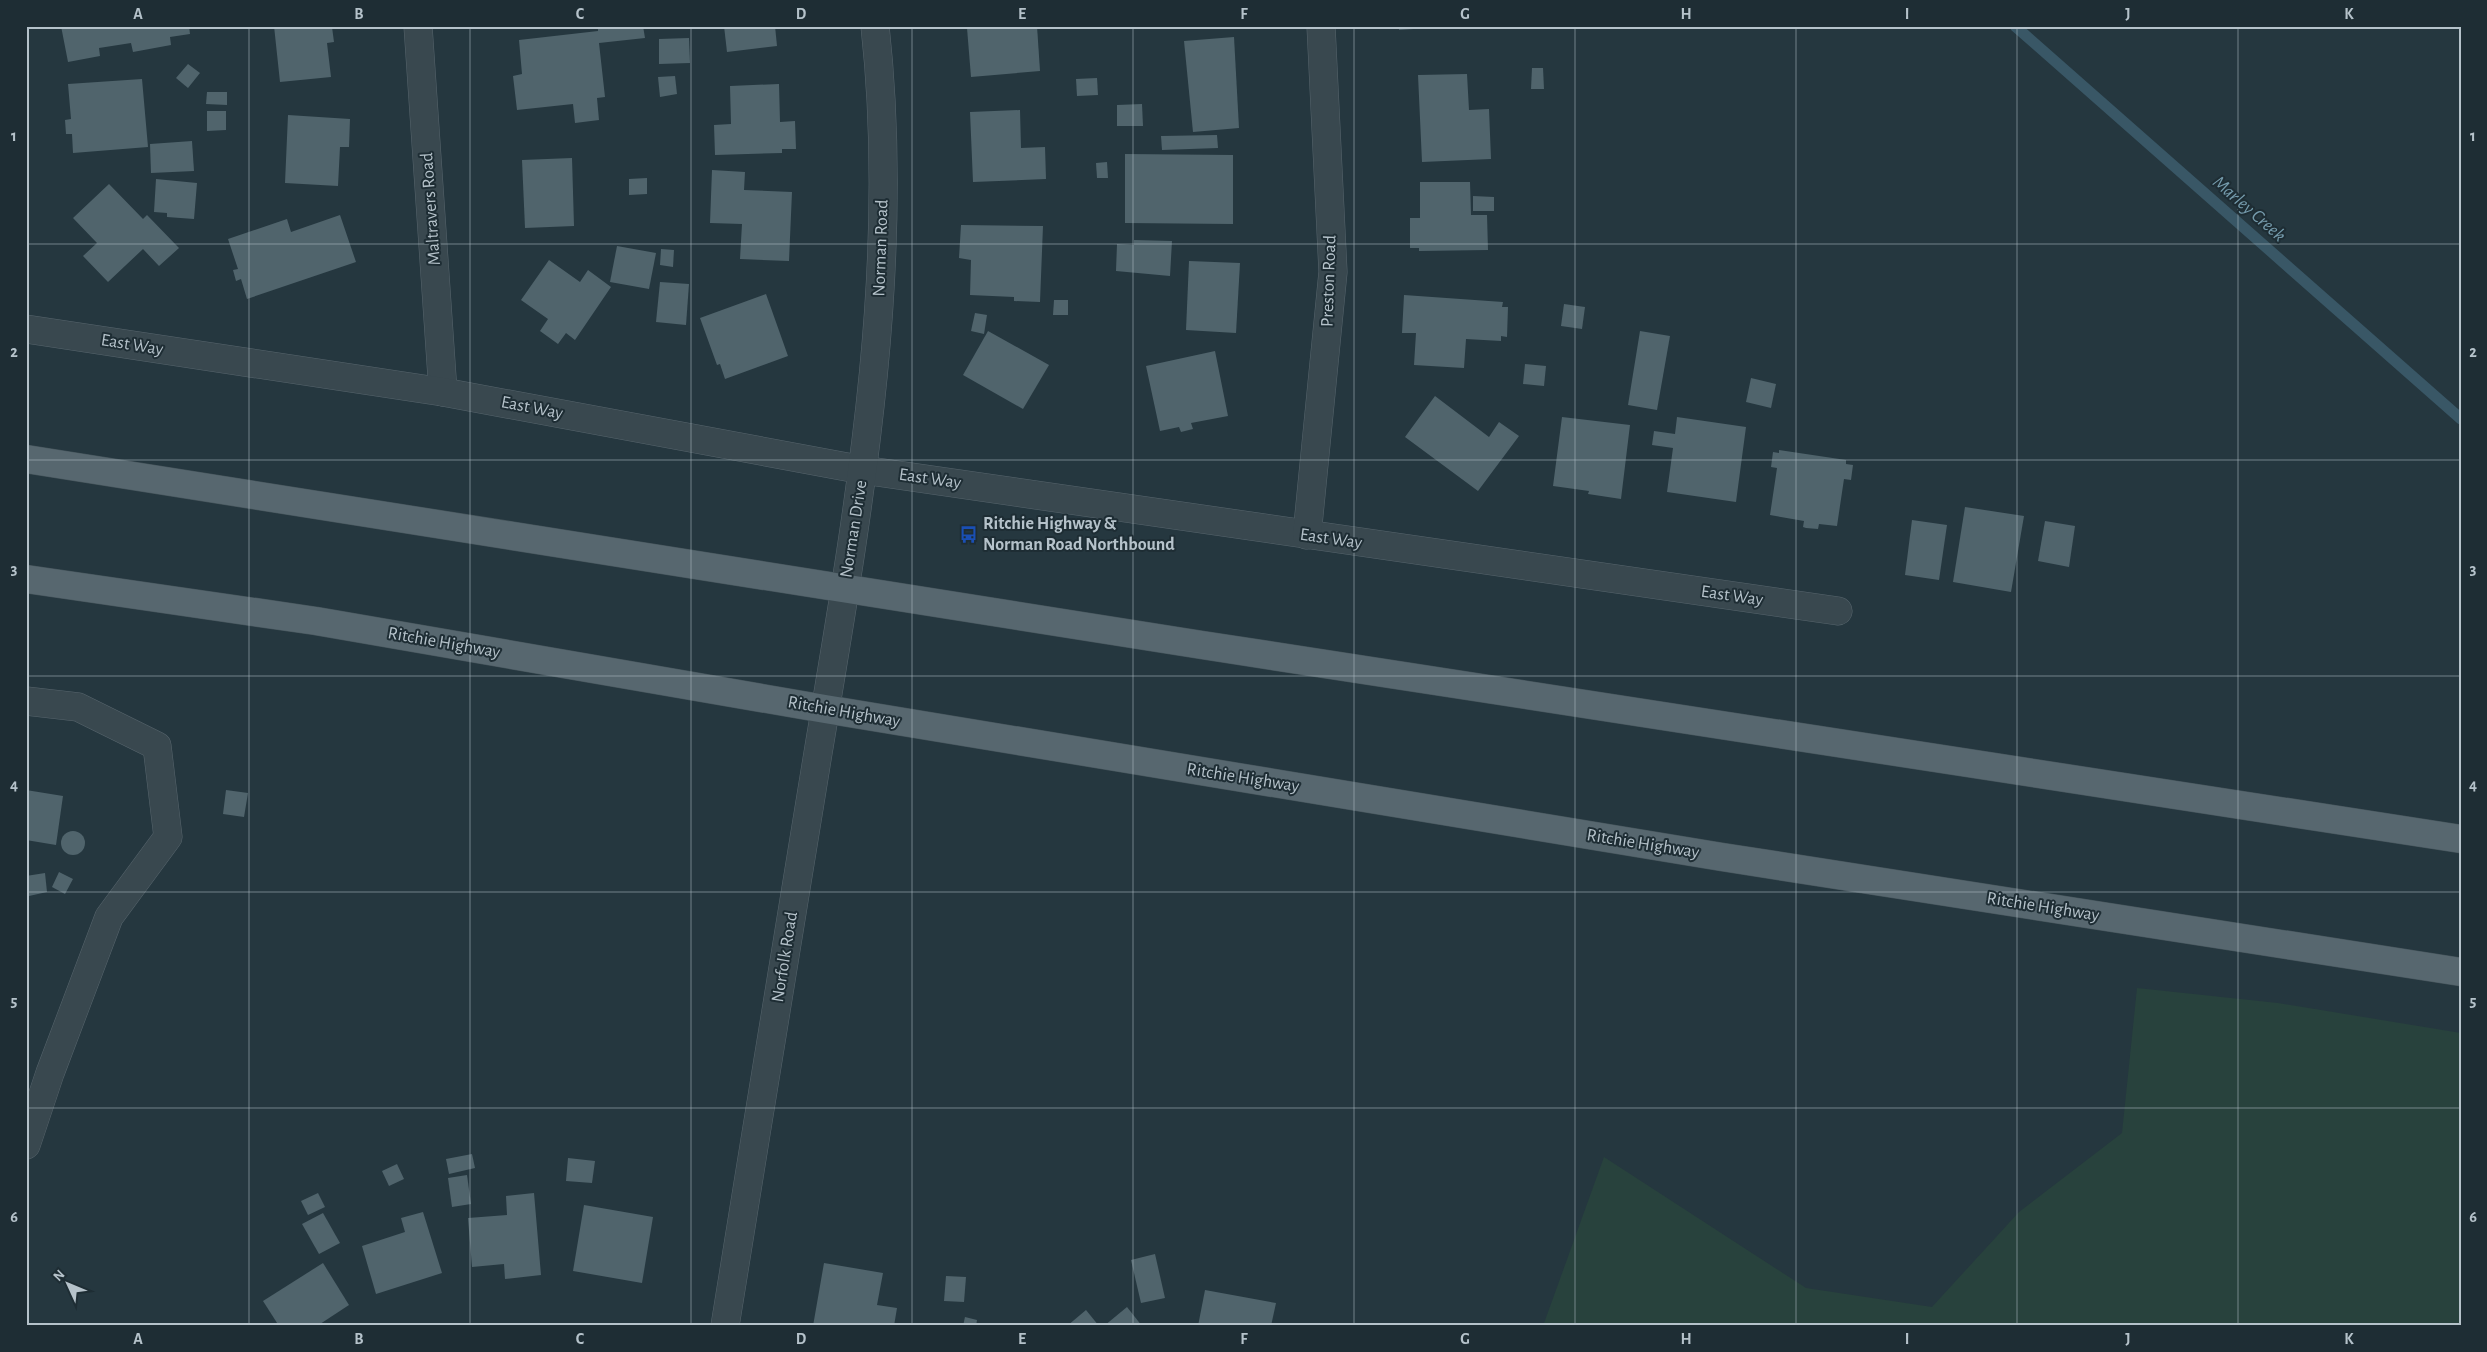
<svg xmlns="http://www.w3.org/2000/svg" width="2487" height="1352" viewBox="0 0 2487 1352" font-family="'Alegreya Sans',sans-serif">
  <rect width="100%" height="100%" fill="#25373f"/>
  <path fill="#28423d" d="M2137,988L2278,1003L2461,1033V1326H1543L1604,1157L1806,1288L1932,1307L2019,1212L2122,1133Z"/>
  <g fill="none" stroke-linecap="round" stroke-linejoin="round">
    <path stroke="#395766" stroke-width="11" d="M2015,26L2461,419"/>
  </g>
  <g fill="#50646c">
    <path d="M61,26H189L190,34L170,37L171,45L133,52L131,43L99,48L100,56L68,62Z"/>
    <path d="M274,26L332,27L334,42L327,43L331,77L280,82Z"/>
    <path d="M603,26H643L645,38L599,43L605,97L597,98L599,120L575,123L573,104L517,110L513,76L522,74L519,40L598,31V27Z"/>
    <path d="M724,26H775L777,46L727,52Z"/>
    <path d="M988,26H1037L1040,71L971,77L967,28Z"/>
    <path d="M1399,26H1427L1428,28L1399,30Z"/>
    <path d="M1234,37L1239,128L1193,132L1184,41Z"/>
    <path d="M689,38L690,63L659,64V39Z"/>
    <path d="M188,64L200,73L188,88L176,78Z"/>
    <path d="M1532,68H1543L1544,89H1531Z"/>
    <path d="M1467,74L1469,110L1489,109L1491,159L1422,162L1418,75Z"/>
    <path d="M675,76L677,94L660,97L658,77Z"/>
    <path d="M1097,78L1098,95L1077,96L1076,79Z"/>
    <path d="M142,79L148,147L73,153L72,134H66L65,120L71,119L68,84Z"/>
    <path d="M779,84L780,122L795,121L796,149H782V153L715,155L714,125L731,124L730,86Z"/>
    <path d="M207,92H227V105L206,104Z"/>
    <path d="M1142,104L1143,126H1117V105Z"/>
    <path d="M1020,110L1021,148L1045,147L1046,179L973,182L970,112Z"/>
    <path d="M207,111H226V130L207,131Z"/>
    <path d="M288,115L350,119L349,147H340L338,186L285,183Z"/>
    <path d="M1217,135L1218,148L1162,150L1161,136Z"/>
    <path d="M192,141L194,171L151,173L150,144Z"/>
    <path d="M1125,154L1233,155V224L1125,223Z"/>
    <path d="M572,158L574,226L525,228L522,160Z"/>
    <path d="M1107,162L1108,178H1097L1096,163Z"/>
    <path d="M712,170L745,172L744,190L792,192L789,261L740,259L742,224L710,223Z"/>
    <path d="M647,178V194L629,195V179Z"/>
    <path d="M156,179L197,183L194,219L167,217V213L154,212Z"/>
    <path d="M1420,182H1470L1471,215H1487L1488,250L1419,251V248H1410V218H1420Z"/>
    <path d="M109,184L143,219L147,215L179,248L159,266L143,249L108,282L83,256L97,243L73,218Z"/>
    <path d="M1473,196L1494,197V211H1473Z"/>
    <path d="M340,215L356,262L247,299L241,279L236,281L233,270L238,269L228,239L287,219L291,232Z"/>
    <path d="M961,225L1043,226L1040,302L1014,301V297L970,295L971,260L959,258Z"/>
    <path d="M1134,240L1172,241L1170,276L1116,271L1117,244L1134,245Z"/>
    <path d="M617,246L656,253L649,289L610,282Z"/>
    <path d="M661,249L674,250L673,267L660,265Z"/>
    <path d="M549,260L580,282L588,270L611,287L575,340L566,333L558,344L540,331L548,319L521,300Z"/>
    <path d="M1189,261L1240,263L1236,333L1186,330Z"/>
    <path d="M660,282L689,284L686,325L656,322Z"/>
    <path d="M766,294L788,356L725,379L720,364L717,365L700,318Z"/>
    <path d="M1404,295L1503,302L1502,307H1508L1507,337L1501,336V341L1466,339L1464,368L1414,365L1416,333H1402Z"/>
    <path d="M1054,300H1068V315H1053Z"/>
    <path d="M1564,304L1585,307L1582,329L1561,326Z"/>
    <path d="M975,313L987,315L984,334L971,331Z"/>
    <path d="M988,331L1049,365L1023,409L963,375Z"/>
    <path d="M1640,331L1670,336L1657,410L1628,405Z"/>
    <path d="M1215,351L1228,416L1191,423L1193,429L1181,432L1179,427L1160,431L1146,366Z"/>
    <path d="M1525,364L1546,366L1544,386L1523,384Z"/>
    <path d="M1751,378L1776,384L1771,408L1746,402Z"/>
    <path d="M1435,396L1489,437L1499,422L1519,436L1478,491L1405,437Z"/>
    <path d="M1562,417L1630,425L1621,499L1588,494L1589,491L1553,486Z"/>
    <path d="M1677,417L1746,427L1736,502L1667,492L1673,448L1652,445L1654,431L1675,434Z"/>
    <path d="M1779,450L1846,460V464L1853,465L1851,480L1844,479L1837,526L1819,524L1818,529L1806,528L1803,527L1804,521L1770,515L1777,468L1771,467L1773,452L1779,453Z"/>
    <path d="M1965,507L2024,516L2011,592L1953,582Z"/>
    <path d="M1912,520L1947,525L1939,580L1905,575Z"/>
    <path d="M2045,521L2075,526L2069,567L2038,561Z"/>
    <path d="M26,790L63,796L56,845L26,840Z"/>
    <path d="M226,790L248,793L244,817L223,814Z"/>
    <circle cx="73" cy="843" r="12"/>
    <path d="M59,872L73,879L65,894L52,887Z"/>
    <path d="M45,873L47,892L29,896L26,876Z"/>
    <path d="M472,1154L475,1168L449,1174L446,1159Z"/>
    <path d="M568,1158L595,1161L592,1183L566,1181Z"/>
    <path d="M397,1164L404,1179L389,1186L382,1171Z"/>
    <path d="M467,1175L471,1204L452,1207L448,1178Z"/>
    <path d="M318,1193L325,1207L308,1215L301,1201Z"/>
    <path d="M534,1193L541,1275L505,1279L504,1264L472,1267L468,1218L507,1215L506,1196Z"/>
    <path d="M584,1205L653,1217L642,1283L573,1271Z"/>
    <path d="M423,1212L442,1273L376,1294L362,1246L405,1232L401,1218Z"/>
    <path d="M323,1213L340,1243L319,1254L302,1224Z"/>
    <path d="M1155,1254L1165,1298L1141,1303L1131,1260Z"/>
    <path d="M323,1263L349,1305L317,1326H279L263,1301Z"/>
    <path d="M824,1263L883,1273L877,1305L897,1308L894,1326H813Z"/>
    <path d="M946,1276L966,1277L964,1302L944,1301Z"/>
    <path d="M1205,1290L1276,1303L1271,1326H1198Z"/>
    <path d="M1127,1307L1142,1326H1104Z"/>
    <path d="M1086,1310L1099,1326H1067Z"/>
    <path d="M965,1317L977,1320L976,1326H963Z"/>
  </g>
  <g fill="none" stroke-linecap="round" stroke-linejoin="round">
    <defs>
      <g id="minor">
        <path d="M418,26L443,392"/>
        <path d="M26,329L443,392L863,470L1838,611"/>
        <path d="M1307,535L1333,272L1321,26"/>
        <path d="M26,701L78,707L157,746L168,837L109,917L50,1073L26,1145"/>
        <path d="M725,1326C756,1135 786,944 818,753C858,513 902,270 875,26"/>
      </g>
      <g id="major">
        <path d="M26,459L1202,645L2461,839"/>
        <path d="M26,579L316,621L825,709L1722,857L2461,972"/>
      </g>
    </defs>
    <use href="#minor" stroke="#57656d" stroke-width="29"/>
    <use href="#major" stroke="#45545b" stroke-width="29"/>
    <use href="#minor" stroke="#39484f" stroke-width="28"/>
    <use href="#major" stroke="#57676f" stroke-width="28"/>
  </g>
  <path fill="none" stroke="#b5c2ca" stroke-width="1" stroke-opacity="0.55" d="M249,26V1326M470,26V1326M691,26V1326M912,26V1326M1133,26V1326M1354,26V1326M1575,26V1326M1796,26V1326M2017,26V1326M2238,26V1326M26,244H2461M26,460H2461M26,676H2461M26,892H2461M26,1108H2461"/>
  <defs>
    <symbol id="bus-bare" viewBox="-9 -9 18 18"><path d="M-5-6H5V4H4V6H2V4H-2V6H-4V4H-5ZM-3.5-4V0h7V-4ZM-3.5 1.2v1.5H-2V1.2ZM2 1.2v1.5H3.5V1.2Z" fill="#1a4fb4" stroke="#1e2d34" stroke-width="2.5" paint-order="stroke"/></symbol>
  </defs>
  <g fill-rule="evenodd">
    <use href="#bus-bare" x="956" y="522" width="25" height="25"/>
  </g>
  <g text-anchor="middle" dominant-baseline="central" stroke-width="4" stroke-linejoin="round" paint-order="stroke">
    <g font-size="18" fill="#b5c2ca" stroke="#1e2d34">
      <text transform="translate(431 209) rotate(-94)">Maltravers Road</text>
      <text transform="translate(881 248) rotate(-88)">Norman Road</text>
      <text transform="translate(1329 281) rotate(-88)">Preston Road</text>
      <text transform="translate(132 345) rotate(9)">East Way</text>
      <text transform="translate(532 408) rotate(11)">East Way</text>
      <text transform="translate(930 479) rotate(8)">East Way</text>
      <text transform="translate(854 529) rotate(-81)">Norman Drive</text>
      <text transform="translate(1331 539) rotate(8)">East Way</text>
      <text transform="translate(1732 596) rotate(8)">East Way</text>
      <text transform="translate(444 643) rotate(10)">Ritchie Highway</text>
      <text transform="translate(844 712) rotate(10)">Ritchie Highway</text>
      <text transform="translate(1243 778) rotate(9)">Ritchie Highway</text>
      <text transform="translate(1643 844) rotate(9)">Ritchie Highway</text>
      <text transform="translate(2043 907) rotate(9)">Ritchie Highway</text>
      <text transform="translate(785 957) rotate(-81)">Norfolk Road</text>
    </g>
    <g font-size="18" font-weight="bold" fill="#b5c2ca" stroke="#1e2d34" text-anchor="start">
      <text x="983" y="524">Ritchie Highway &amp;<tspan x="983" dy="21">Norman Road Northbound</tspan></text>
    </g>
    <g font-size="19" font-style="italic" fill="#759bac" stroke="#1e2d34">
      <text transform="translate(2249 209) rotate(41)">Marley Creek</text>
    </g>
  </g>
  <rect width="2487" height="1352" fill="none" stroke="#1e2d34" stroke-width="55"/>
  <g transform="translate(68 1284) rotate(314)" stroke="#1e2d34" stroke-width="4" paint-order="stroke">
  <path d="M0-4L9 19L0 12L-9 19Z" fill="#b5c2ca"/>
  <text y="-8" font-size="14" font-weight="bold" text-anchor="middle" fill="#b5c2ca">N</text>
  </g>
  <rect x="28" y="28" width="2432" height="1296" fill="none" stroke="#b5c2ca" stroke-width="2"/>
  <g font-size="16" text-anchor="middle" font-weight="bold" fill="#b5c2ca">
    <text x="138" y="19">A</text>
    <text x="359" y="19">B</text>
    <text x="580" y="19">C</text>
    <text x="801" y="19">D</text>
    <text x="1022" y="19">E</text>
    <text x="1244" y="19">F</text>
    <text x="1465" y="19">G</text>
    <text x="1686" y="19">H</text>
    <text x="1907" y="19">I</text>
    <text x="2128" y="19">J</text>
    <text x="2349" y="19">K</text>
    <text x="14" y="141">1</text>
    <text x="2473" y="141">1</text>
    <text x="14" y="357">2</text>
    <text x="2473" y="357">2</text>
    <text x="14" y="574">3</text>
    <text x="2473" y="574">3</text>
    <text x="14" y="790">4</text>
    <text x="2473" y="790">4</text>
    <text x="14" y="1006">5</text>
    <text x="2473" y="1006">5</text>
    <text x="14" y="1222">6</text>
    <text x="2473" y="1222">6</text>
    <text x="138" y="1344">A</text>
    <text x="359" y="1344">B</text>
    <text x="580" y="1344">C</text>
    <text x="801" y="1344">D</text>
    <text x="1022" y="1344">E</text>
    <text x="1244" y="1344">F</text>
    <text x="1465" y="1344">G</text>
    <text x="1686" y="1344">H</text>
    <text x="1907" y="1344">I</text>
    <text x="2128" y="1344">J</text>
    <text x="2349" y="1344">K</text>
  </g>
</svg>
